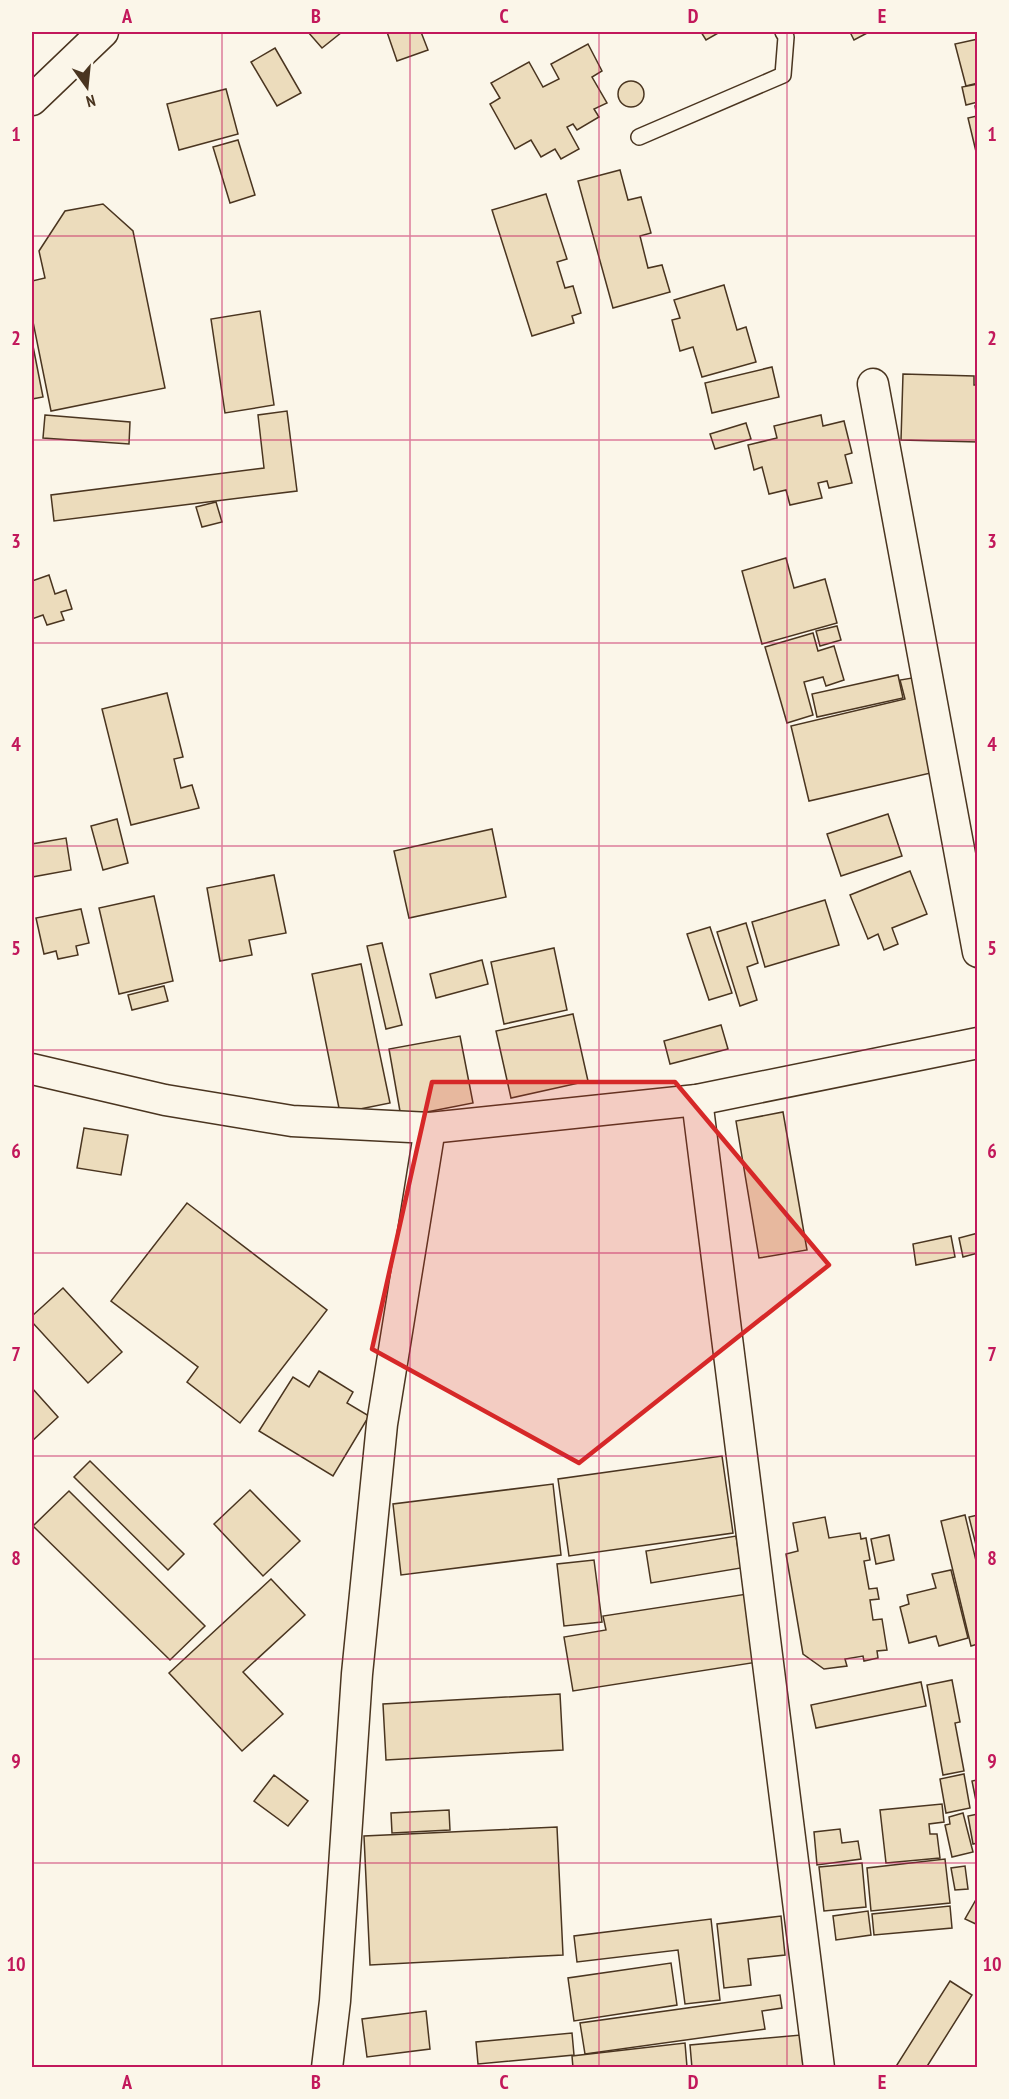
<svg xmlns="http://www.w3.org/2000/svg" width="1009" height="2099" viewBox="0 0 1009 2099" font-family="'PT Sans Narrow',sans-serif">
  <rect width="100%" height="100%" fill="#fbf6e9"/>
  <g fill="#ecdcbc" stroke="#4a3520" stroke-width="1.5">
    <path d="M308,32H342L322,48Z"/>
    <path d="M387,32H421L428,50L397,61Z"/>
    <path d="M701,32H720L706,40Z"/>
    <path d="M850,32H869L854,40Z"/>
    <path d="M978,39V83L966,86L955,44Z"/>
    <path d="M588,44L602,71L592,77L607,103L594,109L599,117L577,130L573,124L567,127L579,149L561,159L555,149L541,157L531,140L515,149L490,104L500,98L491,83L529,62L543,87L559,79L551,64Z"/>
    <path d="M275,48L301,93L277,106L251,62Z"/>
    <circle cx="631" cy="94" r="13"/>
    <path d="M978,84V102L966,105L962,87Z"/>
    <path d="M226,89L238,134L179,150L167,104Z"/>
    <path d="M975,106H978V160L968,118L977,116Z"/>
    <path d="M238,140L255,195L230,203L213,147Z"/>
    <path d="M620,170L628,200L641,197L651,233L640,236L648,268L662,265L670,292L613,308L578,181Z"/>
    <path d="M546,194L567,259L557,262L565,288L573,286L581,313L572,316L574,323L532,336L492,210Z"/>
    <path d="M103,204L133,231L165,388L51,411L32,317V281L45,278L39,251L65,211Z"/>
    <path d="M724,285L737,330L746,327L756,362L702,377L693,347L680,351L672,320L680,318L674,300Z"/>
    <path d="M260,311L274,405L225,413L211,319Z"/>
    <path d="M32,341L43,397L32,399Z"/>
    <path d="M772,367L779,397L712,413L705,383Z"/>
    <path d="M903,374L974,376V385H978V442L901,440Z"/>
    <path d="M287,411L297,491L54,521L51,495L264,468L258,415Z"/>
    <path d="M45,415L130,422L129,444L43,438Z"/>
    <path d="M821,415L823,426L844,421L852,453L845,455L852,483L829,488L827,481L818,483L822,498L790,505L786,490L769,494L762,467L754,470L748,445L777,438L774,426Z"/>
    <path d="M746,423L751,439L715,449L710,434Z"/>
    <path d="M216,502L222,522L202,527L196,507Z"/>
    <path d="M786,558L794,588L825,579L837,623L762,644L742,571Z"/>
    <path d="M49,575L55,594L66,590L72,609L61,612L64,620L47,625L43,615L32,619V581Z"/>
    <path d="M837,626L841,640L820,646L816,631Z"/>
    <path d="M813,633L818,651L834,646L844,680L826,686L823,677L804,682L813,715L787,723L765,647Z"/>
    <path d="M898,675L903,698L817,717L812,694Z"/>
    <path d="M912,678L935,772L809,801L791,726L905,699L900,680Z"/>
    <path d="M167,693L183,757L174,759L181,788L192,785L199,808L131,825L102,709Z"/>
    <path d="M888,814L902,856L841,876L827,834Z"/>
    <path d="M117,819L128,863L103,870L91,826Z"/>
    <path d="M492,829L506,897L409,918L394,851Z"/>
    <path d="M66,838L71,870L32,877V844Z"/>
    <path d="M910,871L927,914L892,928L898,944L884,950L878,934L868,939L850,895Z"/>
    <path d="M274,875L286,933L249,940L252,955L220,961L207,888Z"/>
    <path d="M154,896L173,981L119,994L99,908Z"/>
    <path d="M825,900L839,945L765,967L752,922Z"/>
    <path d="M81,909L89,943L76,946L78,955L58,959L56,951L44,954L36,918Z"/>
    <path d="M746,923L758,963L747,967L757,1000L740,1006L717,932Z"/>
    <path d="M710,927L732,993L709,1000L687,934Z"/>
    <path d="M382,943L402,1025L386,1029L367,946Z"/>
    <path d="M554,948L567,1010L504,1024L491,962Z"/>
    <path d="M482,960L488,984L436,998L430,974Z"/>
    <path d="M361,964L390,1103L340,1113L312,974Z"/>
    <path d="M164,986L168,1001L132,1010L128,995Z"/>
    <path d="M573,1014L588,1081L511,1098L496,1031Z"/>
    <path d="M721,1025L728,1049L670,1064L664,1041Z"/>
    <path d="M460,1036L473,1103L401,1117L389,1049Z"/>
    <path d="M783,1112L807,1250L759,1258L736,1121Z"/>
    <path d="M84,1128L128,1135L121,1175L77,1168Z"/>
    <path d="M187,1203L327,1310L240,1423L187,1382L198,1367L111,1301Z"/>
    <path d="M978,1233V1253L963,1257L959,1238Z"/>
    <path d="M951,1236L955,1257L916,1265L913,1244Z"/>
    <path d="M63,1288L122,1352L88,1383L32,1322V1316Z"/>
    <path d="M319,1371L353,1392L347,1403L369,1416L333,1476L259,1431L293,1377L309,1387Z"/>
    <path d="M32,1388L58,1417L32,1441Z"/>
    <path d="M722,1456L733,1533L569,1556L558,1479Z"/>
    <path d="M90,1461L184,1554L168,1570L74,1477Z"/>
    <path d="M553,1484L561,1555L401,1575L393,1504Z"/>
    <path d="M250,1490L300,1541L263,1576L214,1524Z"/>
    <path d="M69,1491L205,1626L170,1660L33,1526Z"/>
    <path d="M965,1515L978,1569V1644L971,1646L941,1521Z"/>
    <path d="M978,1515V1553L969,1517Z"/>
    <path d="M825,1517L829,1538L860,1533L861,1539L866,1538L870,1560L864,1561L869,1589L877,1588L879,1599L870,1600L873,1620L882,1619L887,1650L877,1651L878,1658L864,1661L863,1656L845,1659L847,1666L824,1669L803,1654L786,1554L798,1551L793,1523Z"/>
    <path d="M889,1535L894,1560L876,1564L871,1539Z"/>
    <path d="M736,1536L741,1568L651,1583L646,1551Z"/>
    <path d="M594,1560L602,1622L564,1626L557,1564Z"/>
    <path d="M951,1570L968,1638L939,1646L936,1636L909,1643L900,1607L909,1604L907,1595L936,1588L932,1574Z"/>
    <path d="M271,1579L305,1615L243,1672L283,1714L242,1751L169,1673Z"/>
    <path d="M747,1594L758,1662L573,1691L564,1637L606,1630L603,1616Z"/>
    <path d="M952,1680L960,1722L955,1723L964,1771L943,1775L927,1685Z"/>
    <path d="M921,1682L926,1706L816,1728L811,1705Z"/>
    <path d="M560,1694L563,1750L386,1760L383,1704Z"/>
    <path d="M964,1774L970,1808L946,1813L940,1779Z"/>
    <path d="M274,1775L308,1801L288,1826L254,1801Z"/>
    <path d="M978,1775V1806H977L972,1781L977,1780L976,1776Z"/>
    <path d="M942,1804L944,1822L929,1824L930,1834H937L940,1858L886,1863L880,1810Z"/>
    <path d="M449,1810L450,1830L392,1833L391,1813Z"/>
    <path d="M963,1813L973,1852L952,1857L945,1825L950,1824L949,1817Z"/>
    <path d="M978,1814V1843L973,1844L968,1816Z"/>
    <path d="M557,1827L563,1955L370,1965L364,1836Z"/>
    <path d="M840,1829L842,1843L858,1841L861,1859L817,1865L814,1832Z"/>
    <path d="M945,1859L950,1903L871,1911L867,1868Z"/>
    <path d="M862,1863L866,1907L824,1911L819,1867Z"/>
    <path d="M965,1866L968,1889L955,1890L951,1868Z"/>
    <path d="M978,1896V1925L965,1919Z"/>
    <path d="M950,1906L952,1928L874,1935L872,1914Z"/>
    <path d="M868,1911L871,1935L836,1940L833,1916Z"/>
    <path d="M781,1916L785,1955L748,1959L751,1985L724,1988L717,1924Z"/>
    <path d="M711,1919L720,2000L685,2004L678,1950L577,1962L574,1936Z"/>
    <path d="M671,1963L677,2005L574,2021L568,1978Z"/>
    <path d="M950,1981L972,1995L926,2068H895Z"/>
    <path d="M780,1995L782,2008L762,2011L765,2029L585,2054L580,2023Z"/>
    <path d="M426,2011L430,2049L367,2057L362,2019Z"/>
    <path d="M572,2033L574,2055L478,2064L476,2042Z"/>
    <path d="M801,2035L803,2068H692L690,2045Z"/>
    <path d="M685,2043L687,2067L573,2068L572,2056Z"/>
  </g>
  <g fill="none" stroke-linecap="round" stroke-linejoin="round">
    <defs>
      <path id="service" d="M639,137L783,75L786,37L783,32"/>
      <g id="minor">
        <path d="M32,100L103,32"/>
        <path d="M873,384L978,952"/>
        <path d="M32,1069L165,1100L292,1121L430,1128L697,1100L978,1043"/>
        <path d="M697,1100L819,2068"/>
        <path d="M327,2068L335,2001L357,1674L382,1424L430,1128"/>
      </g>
    </defs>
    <use href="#service" stroke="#4a3520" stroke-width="18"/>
    <use href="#minor" stroke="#4a3520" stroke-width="33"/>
    <use href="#service" stroke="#fbf6e9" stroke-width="15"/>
    <use href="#minor" stroke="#fbf6e9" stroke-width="30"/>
  </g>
  <path fill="#d62828" fill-opacity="0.2" stroke="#d62828" stroke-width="4.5" stroke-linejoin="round" d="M432,1082H675L829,1265L579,1463L372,1349Z"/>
  <path fill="none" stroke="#c2185b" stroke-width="1.5" stroke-opacity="0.55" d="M222,32V2068M410,32V2068M599,32V2068M787,32V2068M32,236H978M32,440H978M32,643H978M32,846H978M32,1050H978M32,1253H978M32,1456H978M32,1659H978M32,1863H978"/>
  <rect width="1009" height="2099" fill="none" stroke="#fbf6e9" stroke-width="66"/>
  <g transform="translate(87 87) rotate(165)" stroke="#fbf6e9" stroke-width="4.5" paint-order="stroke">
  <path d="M0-4.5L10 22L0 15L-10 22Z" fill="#4a3520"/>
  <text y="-9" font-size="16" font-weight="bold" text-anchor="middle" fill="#4a3520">N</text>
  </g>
  <rect x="33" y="33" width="943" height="2033" fill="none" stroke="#c2185b" stroke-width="2"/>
  <g font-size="20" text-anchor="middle" font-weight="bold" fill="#c2185b">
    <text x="127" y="23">A</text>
    <text x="316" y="23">B</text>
    <text x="504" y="23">C</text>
    <text x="693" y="23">D</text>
    <text x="882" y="23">E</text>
    <text x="16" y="141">1</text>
    <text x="992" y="141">1</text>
    <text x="16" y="345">2</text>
    <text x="992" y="345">2</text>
    <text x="16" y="548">3</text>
    <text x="992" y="548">3</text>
    <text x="16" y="751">4</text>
    <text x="992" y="751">4</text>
    <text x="16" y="955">5</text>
    <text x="992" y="955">5</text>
    <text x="16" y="1158">6</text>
    <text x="992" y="1158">6</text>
    <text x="16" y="1361">7</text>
    <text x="992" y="1361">7</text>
    <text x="16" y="1565">8</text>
    <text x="992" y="1565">8</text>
    <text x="16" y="1768">9</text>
    <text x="992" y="1768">9</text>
    <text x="16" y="1971">10</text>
    <text x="992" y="1971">10</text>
    <text x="127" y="2089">A</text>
    <text x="316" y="2089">B</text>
    <text x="504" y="2089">C</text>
    <text x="693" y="2089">D</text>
    <text x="882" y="2089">E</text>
  </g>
</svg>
